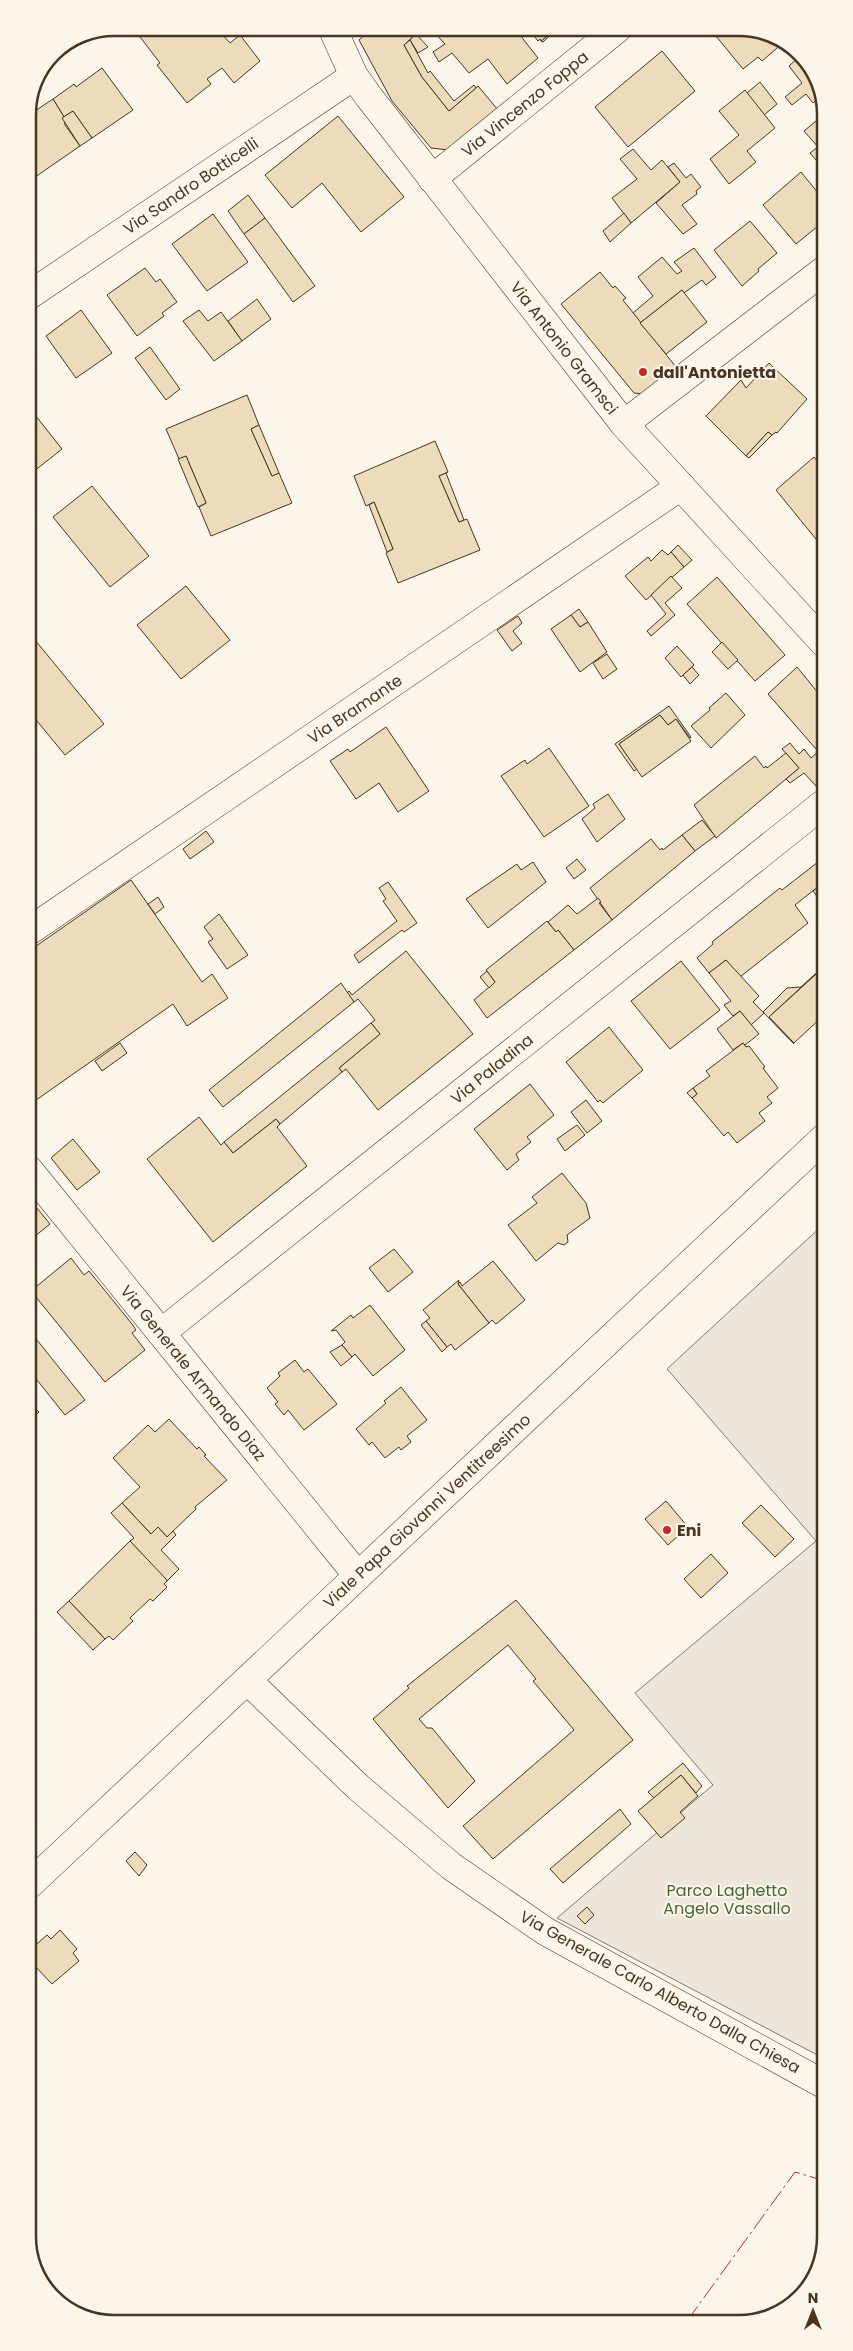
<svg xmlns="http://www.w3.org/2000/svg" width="853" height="2351" viewBox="0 0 853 2351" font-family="Poppins,sans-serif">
  <rect width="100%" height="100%" fill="#fbf6e9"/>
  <path fill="#ede6d9" stroke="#887966" d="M824,1224L825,2059L557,1918L713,1785L635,1693L816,1541L667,1369Z"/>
  <g fill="#ecdcbc" stroke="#4a3520">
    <path d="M714,28H745L783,43L762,61L758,57L743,69L711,30Z"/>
    <path d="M557,29L543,42L541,41L555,30Z"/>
    <path d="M516,30L538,58L507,84L488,59L469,73L452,53L439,62L433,52L445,44L433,31Z"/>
    <path d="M529,30H555L541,41L540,39L538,41Z"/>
    <path d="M369,31H414L416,34L404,45L422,77L449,111L478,86L498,110L449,150L431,148L392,101L359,40Z"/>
    <path d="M137,33H221L230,43L240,35L260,61L234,83L222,68L207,79L211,84L187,103L157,65L160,63Z"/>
    <path d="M416,34L428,47L418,53L410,40Z"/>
    <path d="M410,40L428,73L430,71L454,101L474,85L476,88L449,111L422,77L404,45Z"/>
    <path d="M662,51L695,91L628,147L595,107Z"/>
    <path d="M799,57L822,92V96L813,103L806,94L792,105L785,97L802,83L789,66Z"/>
    <path d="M102,68L133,110L92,138L73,111L64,117L53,99L74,84L76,87Z"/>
    <path d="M760,82L777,104L764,115L747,93Z"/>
    <path d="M745,90L775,128L747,151L756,162L729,184L710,159L739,135L719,111Z"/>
    <path d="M53,99L64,117L65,125L80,146L28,182V120L37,114L35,111Z"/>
    <path d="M73,111L92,138L80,146L62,118Z"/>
    <path d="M338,116L404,197L361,232L322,183L292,208L265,175Z"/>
    <path d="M822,116L823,168L810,153L818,147L804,131Z"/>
    <path d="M633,149L651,170L662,160L680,182L631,223L612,198L637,179L620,159Z"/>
    <path d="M674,163L686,178L691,174L701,187L696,191L697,194L682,205L697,224L683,234L656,203L680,182L668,167Z"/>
    <path d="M801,172L823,199V222L796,244L763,205Z"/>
    <path d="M248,195L265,218L244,234L228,211Z"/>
    <path d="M624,213L631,223L610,242L603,231Z"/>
    <path d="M213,214L248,262L207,291L172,244Z"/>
    <path d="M265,218L315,286L293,302L244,234Z"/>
    <path d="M750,221L777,253L758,269L759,271L742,286L714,250Z"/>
    <path d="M694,248L716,277L706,285L702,280L684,293L682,290L640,323L633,313L653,296L638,277L662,257L677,274L682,271L674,262Z"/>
    <path d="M145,268L156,282L160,279L177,302L162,313L164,316L137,336L107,295Z"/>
    <path d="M600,272L613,288L615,286L626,298L623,300L676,367L644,394L634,393L561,304Z"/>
    <path d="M682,290L707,322L666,354L640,323Z"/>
    <path d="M257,299L271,319L242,341L228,321Z"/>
    <path d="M81,310L112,353L76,378L46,336Z"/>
    <path d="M199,310L208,321L221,312L242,341L214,361L183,321Z"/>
    <path d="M150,347L180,389L166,400L135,358Z"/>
    <path d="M769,363L807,399L777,433L776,432L772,435L768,432L746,456L706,416L741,380L746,388Z"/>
    <path d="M247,395L259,425L251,429L272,476L279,473L292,503L211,536L199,507L206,503L186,456L179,459L166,429Z"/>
    <path d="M28,406L62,449L28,476Z"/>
    <path d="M259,425L279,473L272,476L251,429Z"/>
    <path d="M768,432L772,435L749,458L746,456Z"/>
    <path d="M435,441L448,472L439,476L459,522L467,519L480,550L398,583L386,553L393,549L374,502L366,506L354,476Z"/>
    <path d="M186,456L206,503L198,507L178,459Z"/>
    <path d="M814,457L823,468V541L820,544L776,490Z"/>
    <path d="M446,473L464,520L459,522L439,476Z"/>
    <path d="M92,486L149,556L110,587L53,517Z"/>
    <path d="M374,502L393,549L387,552L369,505Z"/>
    <path d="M678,545L692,560L684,567L671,552Z"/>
    <path d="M662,550L668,555L671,552L684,567L646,600L625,576L648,557L651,561Z"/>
    <path d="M671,576L682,588L665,603L675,615L651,636L647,631L666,614L651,595Z"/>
    <path d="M717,577L785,655L755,681L687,604Z"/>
    <path d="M186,586L230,640L181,679L137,625Z"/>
    <path d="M579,609L588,622L580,627L571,615Z"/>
    <path d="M571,615L580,627L588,622L607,652L580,672L551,629Z"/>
    <path d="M518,616L522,623L513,631L522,643L512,651L497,630Z"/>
    <path d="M35,640L104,724L65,755L28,710V645Z"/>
    <path d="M722,642L738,660L728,669L712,652Z"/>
    <path d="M677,646L694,665L681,677L665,658Z"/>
    <path d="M607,654L617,669L603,679L593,663Z"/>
    <path d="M692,667L699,675L690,684L683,675Z"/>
    <path d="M797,667L823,699V757L768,694Z"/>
    <path d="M726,693L745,715L711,748L691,726L710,710L709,708Z"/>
    <path d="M669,706L691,737L690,738L676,719L668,725L660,715L619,744L637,769L634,771L615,744Z"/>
    <path d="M660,715L668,725L676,719L691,741L642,777L619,744Z"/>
    <path d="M386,727L429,791L398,812L379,783L356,799L330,761L348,749L350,752Z"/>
    <path d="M790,743L799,754L804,749L811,758L819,751L823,757V779L816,786L804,773L790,783L786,779L799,768L782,749Z"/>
    <path d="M549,748L589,806L544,837L501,776L525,760L527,764Z"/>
    <path d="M786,753L799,768L716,838L694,805L755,756L764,768L766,766L767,768Z"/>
    <path d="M608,794L625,819L597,842L582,819L595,808L593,804Z"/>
    <path d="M702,820L715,836L695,851L682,835Z"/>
    <path d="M206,831L214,842L190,859L183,849Z"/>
    <path d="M682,835L695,851L612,920L590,888L651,839L660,850L662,848L663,850Z"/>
    <path d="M824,854V882L795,905L808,923L740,977L726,960L709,973L697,958L713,944L712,942L780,888L782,890L818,862L816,860Z"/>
    <path d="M577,859L586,870L574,879L566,868Z"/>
    <path d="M533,862L546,882L488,928L466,899L517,864L521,870Z"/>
    <path d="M131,880L202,982L212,974L228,998L187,1026L173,1004L29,1105V951Z"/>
    <path d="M388,882L417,923L404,932L402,930L359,963L354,955L397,921L383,901L386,899L379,888Z"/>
    <path d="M824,882V906L813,891Z"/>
    <path d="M158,897L164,907L155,914L148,904Z"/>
    <path d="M598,898L601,902L599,903L612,920L574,950L558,930L556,932L548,922L568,905L577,914Z"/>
    <path d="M219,914L248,955L227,969L208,942L213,939L204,927Z"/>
    <path d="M547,921L556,932L558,930L574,950L487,1018L474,1000L495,982L486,970Z"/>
    <path d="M406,951L473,1034L378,1110L346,1069L342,1072L339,1068L380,1034L371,1023L375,1020L358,999L354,1002L347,993L349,991L352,995Z"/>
    <path d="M726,960L759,996L753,1002L764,1013L751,1025L740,1011L733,1016L724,1005L731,1001L709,973Z"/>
    <path d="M681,961L720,1010L670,1049L631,1001Z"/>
    <path d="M824,966L769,1017L794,1044L763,1012L787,988L801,987Z"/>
    <path d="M824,967V1015L794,1043L769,1017Z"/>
    <path d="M487,971L495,982L489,988L480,977Z"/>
    <path d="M341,983L354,1002L223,1107L209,1090Z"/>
    <path d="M740,1011L759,1034L745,1045L743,1043L733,1050L717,1029Z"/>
    <path d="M371,1023L380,1034L339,1068L342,1072L280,1124L276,1119L233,1153L224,1142Z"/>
    <path d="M609,1027L643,1070L603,1103L600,1100L598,1102L566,1062Z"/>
    <path d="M120,1043L127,1053L102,1071L95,1061Z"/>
    <path d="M743,1043L746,1047L749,1046L765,1067L763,1068L778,1088L767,1097L772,1103L759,1113L765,1121L737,1143L728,1132L724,1136L692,1098L697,1094L693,1088L710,1076L706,1071Z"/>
    <path d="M530,1084L554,1115L527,1137L531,1142L516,1154L519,1160L507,1170L474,1129Z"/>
    <path d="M693,1088L697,1094L692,1098L687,1093Z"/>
    <path d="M586,1100L602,1121L587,1133L571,1112Z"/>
    <path d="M199,1117L221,1145L224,1142L233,1153L276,1119L280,1124L277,1127L307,1166L213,1242L147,1159Z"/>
    <path d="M577,1125L585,1135L565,1151L557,1139Z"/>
    <path d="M73,1139L100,1172L77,1190L51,1158Z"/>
    <path d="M562,1173L586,1203L590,1218L567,1235L568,1242L564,1245L558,1243L536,1261L508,1225L537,1203L532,1197Z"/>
    <path d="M32,1202L50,1224L29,1241V1204Z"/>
    <path d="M394,1249L413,1272L388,1292L369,1268Z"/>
    <path d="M71,1258L84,1275L89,1271L132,1324L136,1330L132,1333L145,1350L105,1382L31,1291Z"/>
    <path d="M493,1261L525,1300L496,1324L492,1320L489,1323L458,1284L460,1282L462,1286Z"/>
    <path d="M459,1280L458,1284L489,1323L455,1350L451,1344L447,1347L426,1321L430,1318L423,1310Z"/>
    <path d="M370,1305L405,1350L373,1376L355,1354L352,1357L342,1345L345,1342L336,1330L331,1331L351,1315L353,1318Z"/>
    <path d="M426,1321L447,1347L442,1352L421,1325Z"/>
    <path d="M29,1330L85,1400L65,1415L29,1370Z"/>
    <path d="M342,1345L352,1357L341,1366L330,1352Z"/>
    <path d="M295,1360L304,1372L308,1369L337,1404L304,1430L288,1410L284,1415L275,1404L278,1402L267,1388L280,1376L278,1373Z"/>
    <path d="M401,1387L427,1420L407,1436L411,1442L401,1450L399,1447L385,1458L372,1442L369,1445L356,1429L386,1403L384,1401Z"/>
    <path d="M29,1403L39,1412L29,1422Z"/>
    <path d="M169,1419L197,1449L199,1447L206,1455L204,1456L227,1480L195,1507L196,1509L167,1537L158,1527L151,1534L122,1503L140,1487L113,1458L148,1425L155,1432Z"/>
    <path d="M666,1501L688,1527L668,1545L645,1519Z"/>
    <path d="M122,1503L151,1534L158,1527L167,1537L173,1531L176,1535L161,1550L179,1569L167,1581L130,1541L134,1538L111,1513Z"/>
    <path d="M761,1505L794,1539L775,1557L742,1523Z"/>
    <path d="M130,1541L166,1579L167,1581L164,1584L167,1587L153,1601L150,1599L133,1615L130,1618L133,1621L113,1640L109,1636L105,1639L69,1601Z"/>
    <path d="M711,1554L728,1573L701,1598L684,1579Z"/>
    <path d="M516,1600L633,1740L493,1859L463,1826L574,1730L533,1681L536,1679L508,1645L419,1719L427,1728H432L475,1781L448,1808L373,1719L409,1688L407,1686Z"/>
    <path d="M69,1601L105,1639L93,1650L57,1612Z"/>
    <path d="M683,1763L702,1786L696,1793L681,1775L654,1798L648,1792Z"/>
    <path d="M681,1775L698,1796L680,1812L685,1818L661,1838L638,1811Z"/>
    <path d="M620,1809L631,1824L563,1883L550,1869Z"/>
    <path d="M135,1852L147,1865L139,1876L126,1861Z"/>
    <path d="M587,1907L594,1915L585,1924L577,1916Z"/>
    <path d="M60,1930L77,1949L73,1953L79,1961L52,1984L33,1964L30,1966V1950L47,1935L51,1939Z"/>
  </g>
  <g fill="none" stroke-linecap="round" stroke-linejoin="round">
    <defs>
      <g id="minor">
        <path d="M334,32L354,76L369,97L624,424L823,642"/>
        <path d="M432,179L617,29"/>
        <path d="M28,296L354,76"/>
        <path d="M624,424L823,271"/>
        <path d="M29,931L681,486"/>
        <path d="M29,1170L358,1576"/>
        <path d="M161,1333L823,804"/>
        <path d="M247,1680L358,1787L451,1866L545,1931L825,2085"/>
      </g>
      <path id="tertiary" d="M30,1884L824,1138"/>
    </defs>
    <use href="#minor" stroke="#4a3520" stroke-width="29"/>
    <use href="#tertiary" stroke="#4a3520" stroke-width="29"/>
    <use href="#minor" stroke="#fbf6e9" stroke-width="28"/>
    <use href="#tertiary" stroke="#fbf6e9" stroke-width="28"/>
    <path stroke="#c62828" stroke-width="1" stroke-dasharray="18 4 2.5 4" stroke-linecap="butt" d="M687,2321L795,2172L825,2181"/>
  </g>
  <g fill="#c62828" stroke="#fbf6e9" stroke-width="2">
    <circle cx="643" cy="372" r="5"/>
    <circle cx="667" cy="1530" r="5"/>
  </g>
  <g text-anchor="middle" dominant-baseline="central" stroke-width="4" stroke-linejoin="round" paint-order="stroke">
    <g font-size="16" fill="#4a3520" stroke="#fbf6e9">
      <text transform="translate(525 104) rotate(-39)">Via Vincenzo Foppa</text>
      <text transform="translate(191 186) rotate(-34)">Via Sandro Botticelli</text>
      <text transform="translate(564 348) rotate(52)">Via Antonio Gramsci</text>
      <text transform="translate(355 709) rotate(-34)">Via Bramante</text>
      <text transform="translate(492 1069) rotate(-39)">Via Paladina</text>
      <text transform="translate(193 1373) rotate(51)">Via Generale Armando Diaz</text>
      <text transform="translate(427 1511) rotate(-43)">Viale Papa Giovanni Ventitreesimo</text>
      <text transform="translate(660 1992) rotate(29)">Via Generale Carlo Alberto Dalla Chiesa</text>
    </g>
    <g font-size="16" font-weight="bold" fill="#4a3520" stroke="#fbf6e9" text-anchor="start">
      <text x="653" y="372">dall'Antonietta</text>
      <text x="677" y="1530">Eni</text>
    </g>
    <g font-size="16" fill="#436837" stroke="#fbf6e9">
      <text x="727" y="1890">Parco Laghetto<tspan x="727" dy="18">Angelo Vassallo</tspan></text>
    </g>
  </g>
  <path d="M0 0H853V2351H0ZM114 36H739A78 78 0 0 1 817 114V2237A78 78 0 0 1 739 2315H114A78 78 0 0 1 36 2237V114A78 78 0 0 1 114 36Z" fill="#fbf6e9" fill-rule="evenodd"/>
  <path fill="none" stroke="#4a3520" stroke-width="2.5" d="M114 36H739A78 78 0 0 1 817 114V2237A78 78 0 0 1 739 2315H114A78 78 0 0 1 36 2237V114A78 78 0 0 1 114 36Z"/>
  <g transform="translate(813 2311)" stroke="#fbf6e9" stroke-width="4" paint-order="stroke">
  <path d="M0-4L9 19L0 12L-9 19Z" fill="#4a3520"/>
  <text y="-8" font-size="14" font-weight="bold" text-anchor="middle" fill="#4a3520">N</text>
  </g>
</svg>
